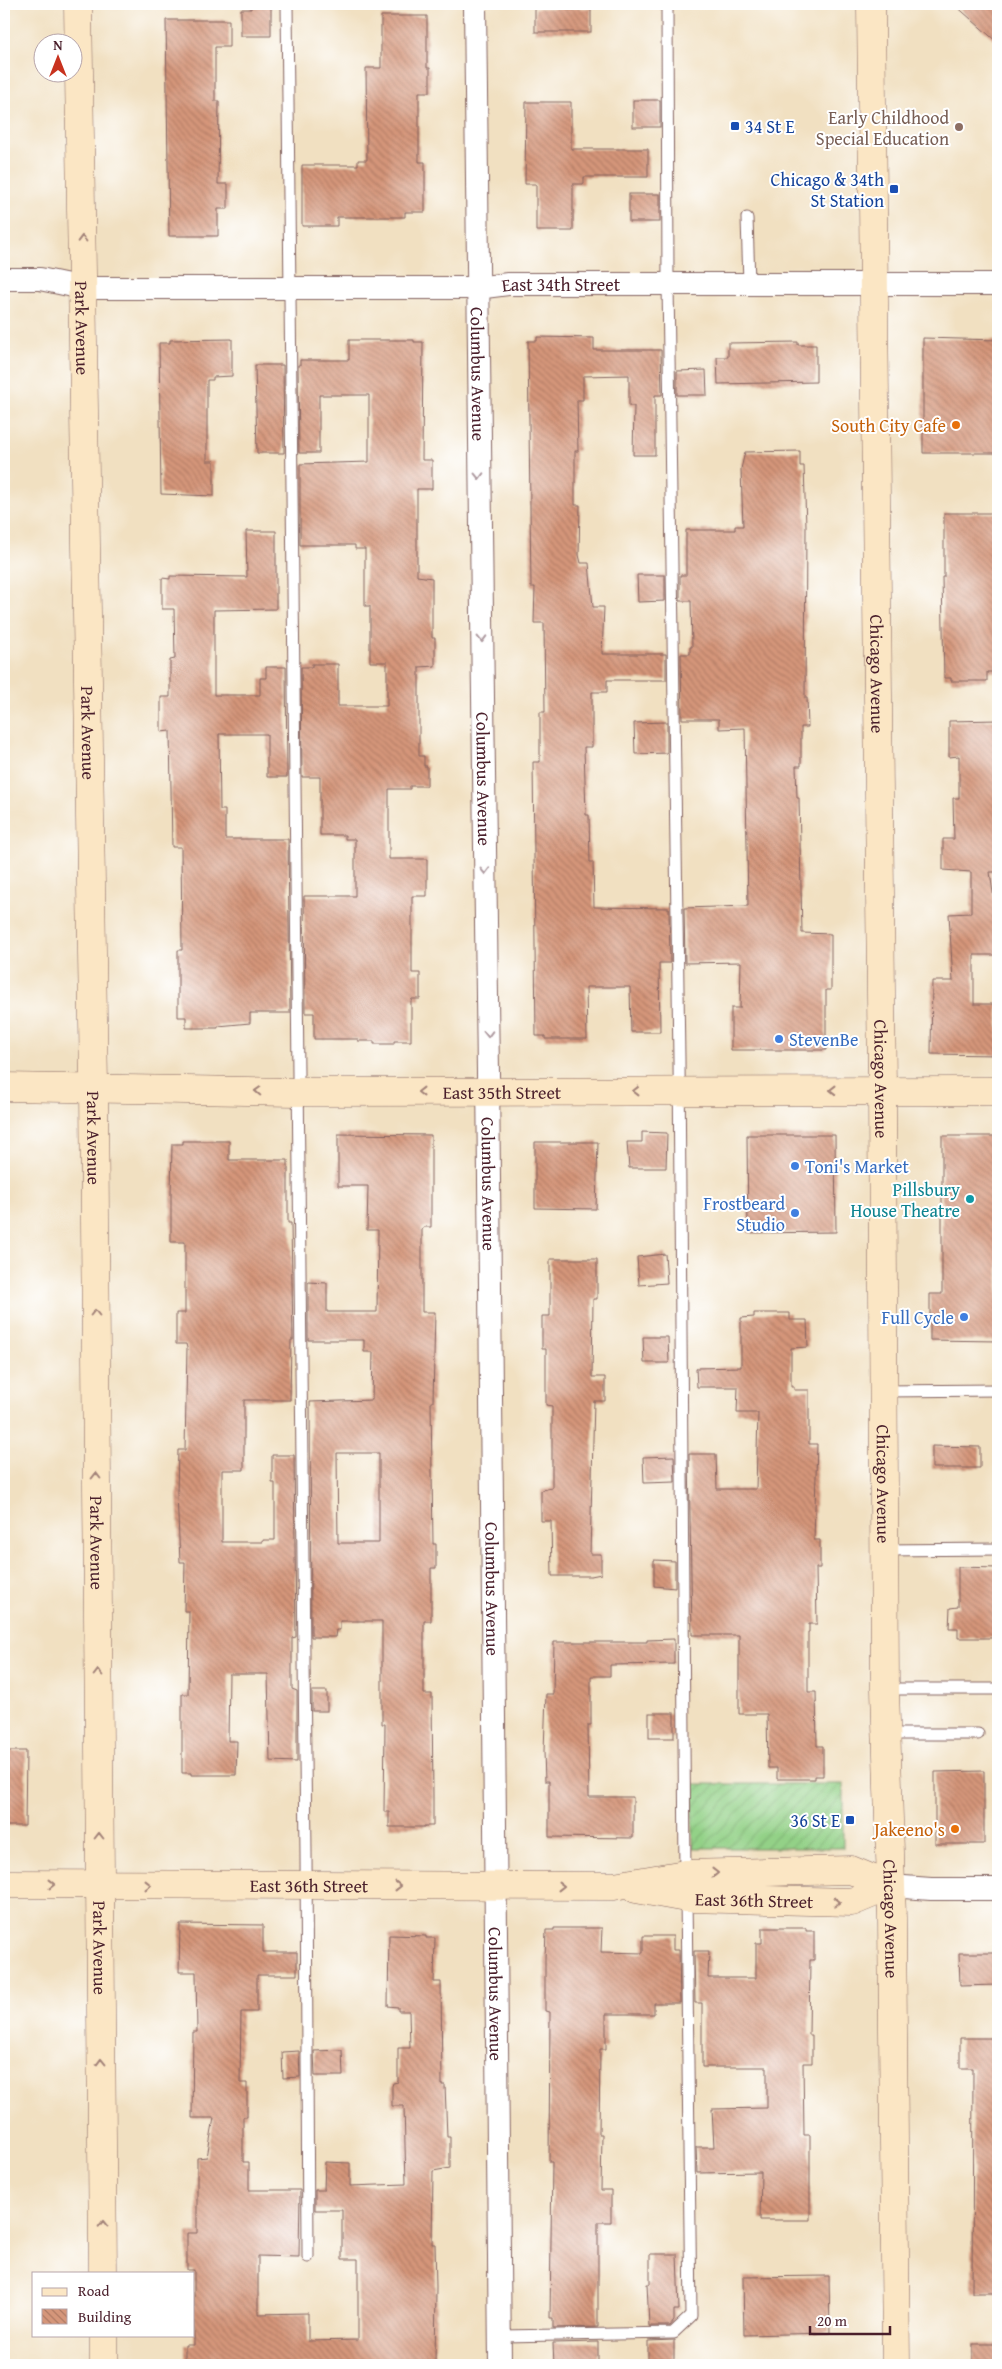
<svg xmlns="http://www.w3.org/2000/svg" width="1002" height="2369" viewBox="0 0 1002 2369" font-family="'Gentium Book Plus',serif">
  <defs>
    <pattern id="garden-furrows" width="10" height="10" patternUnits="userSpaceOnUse" patternTransform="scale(1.25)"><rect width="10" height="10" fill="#93d187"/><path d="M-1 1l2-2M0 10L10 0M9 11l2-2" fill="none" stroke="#80b375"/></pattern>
    <pattern id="building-back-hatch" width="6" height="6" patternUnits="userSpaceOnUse" patternTransform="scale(1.25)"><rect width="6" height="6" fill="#d5967a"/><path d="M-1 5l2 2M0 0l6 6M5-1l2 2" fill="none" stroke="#af7a64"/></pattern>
  </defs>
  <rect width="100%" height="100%" fill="#fff"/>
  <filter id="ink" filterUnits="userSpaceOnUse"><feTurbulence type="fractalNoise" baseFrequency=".02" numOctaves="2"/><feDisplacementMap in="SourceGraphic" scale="10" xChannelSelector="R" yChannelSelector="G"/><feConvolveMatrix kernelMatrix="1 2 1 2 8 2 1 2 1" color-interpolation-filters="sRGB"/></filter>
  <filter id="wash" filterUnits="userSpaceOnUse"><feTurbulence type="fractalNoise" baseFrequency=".0096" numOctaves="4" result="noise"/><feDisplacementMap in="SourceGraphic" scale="20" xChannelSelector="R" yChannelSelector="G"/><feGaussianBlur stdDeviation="1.12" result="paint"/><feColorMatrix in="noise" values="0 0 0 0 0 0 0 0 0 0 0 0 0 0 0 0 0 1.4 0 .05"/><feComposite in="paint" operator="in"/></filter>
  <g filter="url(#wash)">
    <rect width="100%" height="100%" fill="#f1e0c1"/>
    <g fill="url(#garden-furrows)" stroke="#6e7859">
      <rect x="693" y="1784" width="150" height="64"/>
      <path d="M848,2363V2365H707Z"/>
    </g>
    <g id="blocks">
      <g fill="url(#building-back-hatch)" fill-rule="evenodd">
        <path d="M251,4H271V36H241V9H251Z"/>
        <path d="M954,4H998V43Z"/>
        <rect x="535" y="8" width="56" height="24"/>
        <path d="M381,16H427V68H430V92H419V162H425V212H405V217H337V226H302V165H358V160H367L366,68H381Z"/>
        <path d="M166,20H229V47H215V101H219L218,184H228V209H218V236H169Z"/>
        <rect x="633" y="100" width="27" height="27"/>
        <path d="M526,102H571V149H648V177H584V184H573V231H536V184H525Z"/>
        <rect x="629" y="194" width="31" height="28"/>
        <path d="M537,337L594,338V350H661L662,395H655V455H633L634,406H629V375L583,376V400H577L578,451H575V505H580L579,555L581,563H589L593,607H604L602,654H666V680H607V692H592V747H584L586,815H589L590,862H593L594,907L669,908L670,963H659L660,1032H631L630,987H586L587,1039H545V1036H536L533,762H540V712H545L544,623H534L535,587H531L528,341H537Z"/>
        <path d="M923,338L998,340V453H923Z"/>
        <path d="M232,339V376L213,377V380H207V461H214V496L161,494L159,343H170V340Z"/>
        <path d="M349,340H414V342H423L422,460H432V489H417V576L432,578V638H435V666L419,667V756H424V766H427V786H410V789H389V859H427V896H412V973H420V999H412L411,1001V1041H394V1044H374V1041H358V1039H314V1013H305L304,896H355V839H345V835H320V777H302L301,667H312V664H338V706H387V662H370V606H365V549H355V545H300V464L369,462V395H319V453H299L298,365H300V360H349Z"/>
        <path d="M798,342V345H816V382L718,384L717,357H728V343Z"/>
        <path d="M255,365H283L284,453H257Z"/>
        <path d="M706,370L707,395H677V371Z"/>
        <path d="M800,451V466H804L806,526L805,698H807L808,727H801V766H796L797,798H799L802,933L831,934V990H826V1050H731V1008H740L741,962L685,963L684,908L748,906L745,728L719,729V719H682L681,654H690V647H692L691,601H680V575H686V530H735V526H743L741,469L745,452Z"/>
        <path d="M944,513H998L997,672H987V681H951V678H944L942,577H944Z"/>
        <path d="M246,531H276V609L214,610V695H260V678H266V667H286L287,777H267V734H219L220,810H225V839H288L290,1013H250V1023L218,1026V1028H186V1017H178V950H182L181,847H172L170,731L161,732V697H170V660L175,659L174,609H162V578L170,579V576L247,577Z"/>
        <path d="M637,575H665V601L638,602Z"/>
        <path d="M998,720V872H990L996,914H998V955H974V1004H998V1055L931,1054L932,981H953L949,914L971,913V872L943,870V839H954L953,798H959V756L949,757V721Z"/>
        <path d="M667,722V753L635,754L634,723Z"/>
        <path d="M642,1132L667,1133L666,1168H629L627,1142H642Z"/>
        <path d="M338,1134L431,1135V1227H424L422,1230V1312H435L433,1402H431L433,1544H436V1568H431V1621H424V1694H432L433,1797V1826H424V1827H389V1812H384L385,1724H382V1621H340V1630H336L335,1637H311L310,1402L372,1400L373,1352H364V1340H308V1282L327,1283V1312H377L378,1230H367L368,1186H338ZM337,1453H379V1543H338Z"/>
        <path d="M747,1135H835L836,1232L748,1233Z"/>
        <path d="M942,1136H998V1341L930,1340V1294H942Z"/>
        <path d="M183,1141H229V1160H288V1223H291L293,1340H291L290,1400H244V1470H222V1542H263V1540H275V1483H272V1455H294L296,1637L292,1638V1689L297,1691V1762L270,1761L268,1674H229L228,1741H237L236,1775H191V1773H182V1694H188L189,1611H184L185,1562H180L177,1493L178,1450H185L187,1348L186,1344H176V1313H185V1242H171V1195L172,1144H183Z"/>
        <path d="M535,1142H598L596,1209L535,1208Z"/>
        <path d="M665,1254L667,1283L639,1285L637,1257Z"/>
        <path d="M550,1259H597V1299H593L592,1377H605V1401H594L590,1554H601V1574L591,1576H552L551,1521H541V1490L552,1488V1406L546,1405V1349H542V1316H550Z"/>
        <path d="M754,1313H790V1320H807L808,1347L791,1348V1387H794V1390H809V1444H817L814,1540H820V1568H816L817,1624H809V1632H808V1692H816L817,1746H823V1776H815V1779H777V1768H768L767,1714H739V1635H692L689,1454H716L717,1489H756L758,1413H737L738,1387H697L696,1368L741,1367V1318L754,1317Z"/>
        <path d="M643,1337H668L669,1363H644Z"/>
        <path d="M932,1446L980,1447V1468H932Z"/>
        <path d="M674,1456L675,1482L644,1483L643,1457Z"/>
        <path d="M654,1560L675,1561V1588L654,1586Z"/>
        <path d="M958,1567L998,1568V1638H958V1628H949L950,1608L958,1607Z"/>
        <path d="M674,1639V1664L610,1665V1676H591V1725H588L589,1797H633V1838L549,1837V1781H545L544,1751L546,1694H553L554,1642H647V1640Z"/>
        <rect x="312" y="1691" width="15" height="20"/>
        <rect x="649" y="1713" width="25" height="25"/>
        <path d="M4,1751H26L25,1826H4Z"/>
        <path d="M984,1771V1844H935V1772Z"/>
        <path d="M180,1924L263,1925V1952H297V1975H257V2012H241L240,2083H247V2117H243V2162H249V2190H300L299,2257L258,2256V2314L308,2313V2341L358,2340V2259H342V2210H315V2190H324L325,2162L350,2163V2186L406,2184L404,2106H392V2086L393,2083L398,2082V2048H410L409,2011H398V2007L388,2006L389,1935L426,1936V1938H435L434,1982H441L442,2085H445L447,2137H450V2168L433,2171L432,2244H435L436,2287L435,2365H185V2345H194V2270H187V2233H197V2158L207,2157L214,2118H192L193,2032H197L196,1972H179Z"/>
        <path d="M554,1928H602L601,1952L643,1953V1936H673V1950H679L680,2003H654V2014H606V2049H600L599,2134H602L601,2190H611V2222H598V2327L553,2328V2318H550L552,2162H549L550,2012L545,2011V1958L546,1930H554Z"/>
        <path d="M762,1928H806V1931H814V1960H810L809,2035H812V2063H803L804,2135H810V2220H760L761,2172L697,2173L696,2147H714L712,2109L767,2108V2067H702V2003H695L694,1951H709L708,1978H756V1943H762Z"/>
        <path d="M959,1953H998V1985L960,1986Z"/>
        <path d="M960,2038H998V2293H972L973,2068H960Z"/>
        <path d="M342,2050L343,2076H315L314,2051Z"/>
        <path d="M299,2051L300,2077L283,2078L282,2052Z"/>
        <path d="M650,2254H677L679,2310H674V2321L670,2326H649L647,2284H650Z"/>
        <path d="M829,2276L830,2333L744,2335L743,2277Z"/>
        <path d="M674,2340V2365H648V2341Z"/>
        <path d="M598,2342V2365H554L553,2343Z"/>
        <rect x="973" y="2344" width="25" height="21"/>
      </g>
    </g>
  </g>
  <g filter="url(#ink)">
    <use href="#blocks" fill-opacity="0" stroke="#846360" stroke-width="1"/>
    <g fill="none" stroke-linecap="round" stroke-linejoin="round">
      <defs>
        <g id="lane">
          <path d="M287,4L306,1853L308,2257"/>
          <path d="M667,4L668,284L679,1059L685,1875"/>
          <path d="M747,218L749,283"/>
          <path d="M884,1391L998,1390"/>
          <path d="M885,1550L998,1549"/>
          <path d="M885,1689H998"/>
          <path d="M886,1734H978"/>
          <path d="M499,2336L673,2333L691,2316L686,1896"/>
        </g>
        <g id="street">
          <path id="s1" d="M475,4C477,360 484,716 488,1072C493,1503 495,1934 500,2365"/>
          <path id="s2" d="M4,279H40L83,288H477L508,284H998"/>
          <path d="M890,1886L931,1889H998"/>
        </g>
        <g id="secondary">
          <path id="s3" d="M78,4L94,1087L103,2273"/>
          <path id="s4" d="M871,4L882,1090L885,1689L892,1918L896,2365"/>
          <path id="s5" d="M4,1087L299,1092L998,1091"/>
          <path id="s6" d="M4,1884L614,1886L685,1874L851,1870L890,1886"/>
          <path id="s7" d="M636,1889L686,1898L852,1902L890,1886"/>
          <path d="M104,2335V2365"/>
        </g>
      </defs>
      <use href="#lane" stroke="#846360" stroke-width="13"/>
      <use href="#street" stroke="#846360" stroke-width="24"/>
      <use href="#secondary" stroke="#846360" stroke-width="29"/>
      <use href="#lane" stroke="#fff" stroke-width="11"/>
      <use href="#street" stroke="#fff" stroke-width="22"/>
      <use href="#secondary" stroke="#fbe6c4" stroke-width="28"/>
    </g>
    <defs><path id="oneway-chevron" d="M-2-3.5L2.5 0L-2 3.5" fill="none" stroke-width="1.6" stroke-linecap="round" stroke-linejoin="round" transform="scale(1.25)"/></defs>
    <g stroke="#a28278">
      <use href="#oneway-chevron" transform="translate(82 239) rotate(-91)"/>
      <use href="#oneway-chevron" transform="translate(833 1090) rotate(180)"/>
      <use href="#oneway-chevron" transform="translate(258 1091) rotate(-178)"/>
      <use href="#oneway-chevron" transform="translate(636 1091) rotate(180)"/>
      <use href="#oneway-chevron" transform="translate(421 1092) rotate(180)"/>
      <use href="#oneway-chevron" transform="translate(95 1313) rotate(-90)"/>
      <use href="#oneway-chevron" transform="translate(96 1476) rotate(-90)"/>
      <use href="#oneway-chevron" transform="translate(98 1673) rotate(-90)"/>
      <use href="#oneway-chevron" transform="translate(99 1836) rotate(-90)"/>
      <use href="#oneway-chevron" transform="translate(715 1873) rotate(-1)"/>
      <use href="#oneway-chevron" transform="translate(52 1884)"/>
      <use href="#oneway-chevron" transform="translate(148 1885)"/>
      <use href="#oneway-chevron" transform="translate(398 1886)"/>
      <use href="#oneway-chevron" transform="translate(561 1886)"/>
      <use href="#oneway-chevron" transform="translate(837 1902) rotate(1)"/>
      <use href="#oneway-chevron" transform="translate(101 2062) rotate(-91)"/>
      <use href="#oneway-chevron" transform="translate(103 2224) rotate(-91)"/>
    </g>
    <g stroke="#ae9aa0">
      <use href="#oneway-chevron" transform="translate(479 476) rotate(89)"/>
      <use href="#oneway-chevron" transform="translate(482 639) rotate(89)"/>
      <use href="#oneway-chevron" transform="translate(485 871) rotate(89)"/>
      <use href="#oneway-chevron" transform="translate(488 1034) rotate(89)"/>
    </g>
  </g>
  <g fill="#1a4fb4" stroke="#fff" stroke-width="2">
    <rect x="730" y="121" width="10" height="10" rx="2.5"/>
    <rect x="889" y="184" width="10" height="10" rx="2.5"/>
    <rect x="845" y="1815" width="10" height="10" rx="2.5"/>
  </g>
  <circle fill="#8d6e63" stroke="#fff" stroke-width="2" cx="959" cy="127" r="5"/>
  <g fill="#e8710a" stroke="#fff" stroke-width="2">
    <circle cx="956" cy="425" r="5"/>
    <circle cx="955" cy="1829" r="5"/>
  </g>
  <g fill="#3f7fe0" stroke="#fff" stroke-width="2">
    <circle cx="779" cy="1039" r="5"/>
    <circle cx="795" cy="1166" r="5"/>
    <circle cx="795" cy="1213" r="5"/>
    <circle cx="964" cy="1317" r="5"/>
  </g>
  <circle fill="#0f9aa8" stroke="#fff" stroke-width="2" cx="970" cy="1199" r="5"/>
  <g text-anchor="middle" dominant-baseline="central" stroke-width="4" stroke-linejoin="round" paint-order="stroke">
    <g font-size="18" fill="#785e54" stroke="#fff" text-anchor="end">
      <text x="949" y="117">Early Childhood<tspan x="949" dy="21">Special Education</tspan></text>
    </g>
    <g font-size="18" fill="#164399" stroke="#fff" text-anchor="end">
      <text x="745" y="126" text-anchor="start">34 St E</text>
      <text x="884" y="179">Chicago &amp; 34th<tspan x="884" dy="21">St Station</tspan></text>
      <text x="840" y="1820">36 St E</text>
    </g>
    <g font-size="18" fill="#4a1f2b" stroke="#fff">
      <text stroke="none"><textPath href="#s2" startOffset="558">East 34th Street</textPath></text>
      <text stroke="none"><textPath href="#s3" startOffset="324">Park Avenue</textPath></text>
      <text stroke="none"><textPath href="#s1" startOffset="370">Columbus Avenue</textPath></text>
      <text stroke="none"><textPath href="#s4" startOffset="670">Chicago Avenue</textPath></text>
      <text stroke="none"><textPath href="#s3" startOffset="729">Park Avenue</textPath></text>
      <text stroke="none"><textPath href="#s1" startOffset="775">Columbus Avenue</textPath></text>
      <text stroke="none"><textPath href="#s4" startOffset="1075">Chicago Avenue</textPath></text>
      <text stroke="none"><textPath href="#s5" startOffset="498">East 35th Street</textPath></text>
      <text stroke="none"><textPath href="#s3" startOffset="1134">Park Avenue</textPath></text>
      <text stroke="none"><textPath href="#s1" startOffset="1180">Columbus Avenue</textPath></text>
      <text stroke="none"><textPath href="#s4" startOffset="1480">Chicago Avenue</textPath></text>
      <text stroke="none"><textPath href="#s3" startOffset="1539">Park Avenue</textPath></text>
      <text stroke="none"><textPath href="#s1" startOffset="1585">Columbus Avenue</textPath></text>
      <text stroke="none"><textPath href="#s6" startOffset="305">East 36th Street</textPath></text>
      <text stroke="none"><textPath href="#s7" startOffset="119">East 36th Street</textPath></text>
      <text stroke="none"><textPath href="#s4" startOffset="1915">Chicago Avenue</textPath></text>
      <text stroke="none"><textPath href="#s3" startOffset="1944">Park Avenue</textPath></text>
      <text stroke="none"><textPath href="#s1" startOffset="1990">Columbus Avenue</textPath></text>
    </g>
    <g font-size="18" fill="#c56008" stroke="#fff" text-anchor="end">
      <text x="946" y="425">South City Cafe</text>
      <text x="945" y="1829">Jakeeno's</text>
    </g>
    <g font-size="18" fill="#366cbe" stroke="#fff" text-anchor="start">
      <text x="789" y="1039">StevenBe</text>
      <text x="805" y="1166">Toni's Market</text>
      <text x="785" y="1203" text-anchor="end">Frostbeard<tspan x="785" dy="21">Studio</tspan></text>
      <text x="954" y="1317" text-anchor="end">Full Cycle</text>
    </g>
    <g font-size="18" fill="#0d838f" stroke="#fff" text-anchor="end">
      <text x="960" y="1189">Pillsbury<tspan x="960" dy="21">House Theatre</tspan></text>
    </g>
  </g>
  <rect width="1002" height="2369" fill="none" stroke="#fff" stroke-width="20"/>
  <rect x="32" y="2272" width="162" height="65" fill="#ffffff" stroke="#b7a5aa"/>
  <rect x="42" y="2288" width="25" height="8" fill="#fbe6c4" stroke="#b7a5aa"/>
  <text x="78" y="2296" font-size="15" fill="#4a1f2b">Road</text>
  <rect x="42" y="2309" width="25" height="15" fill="url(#building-back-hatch)" stroke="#b7a5aa"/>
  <text x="78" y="2322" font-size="15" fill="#4a1f2b">Building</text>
  <g transform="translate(58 58)"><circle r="24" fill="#ffffff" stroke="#b7a5aa"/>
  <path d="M0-4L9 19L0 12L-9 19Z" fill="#c8321e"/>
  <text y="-8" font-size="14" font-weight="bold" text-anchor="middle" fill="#4a1f2b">N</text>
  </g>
  <path d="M810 2326v8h80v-8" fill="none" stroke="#4a1f2b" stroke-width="2.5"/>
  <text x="817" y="2326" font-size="15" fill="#4a1f2b" stroke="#ffffff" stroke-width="4" paint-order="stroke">20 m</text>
</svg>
